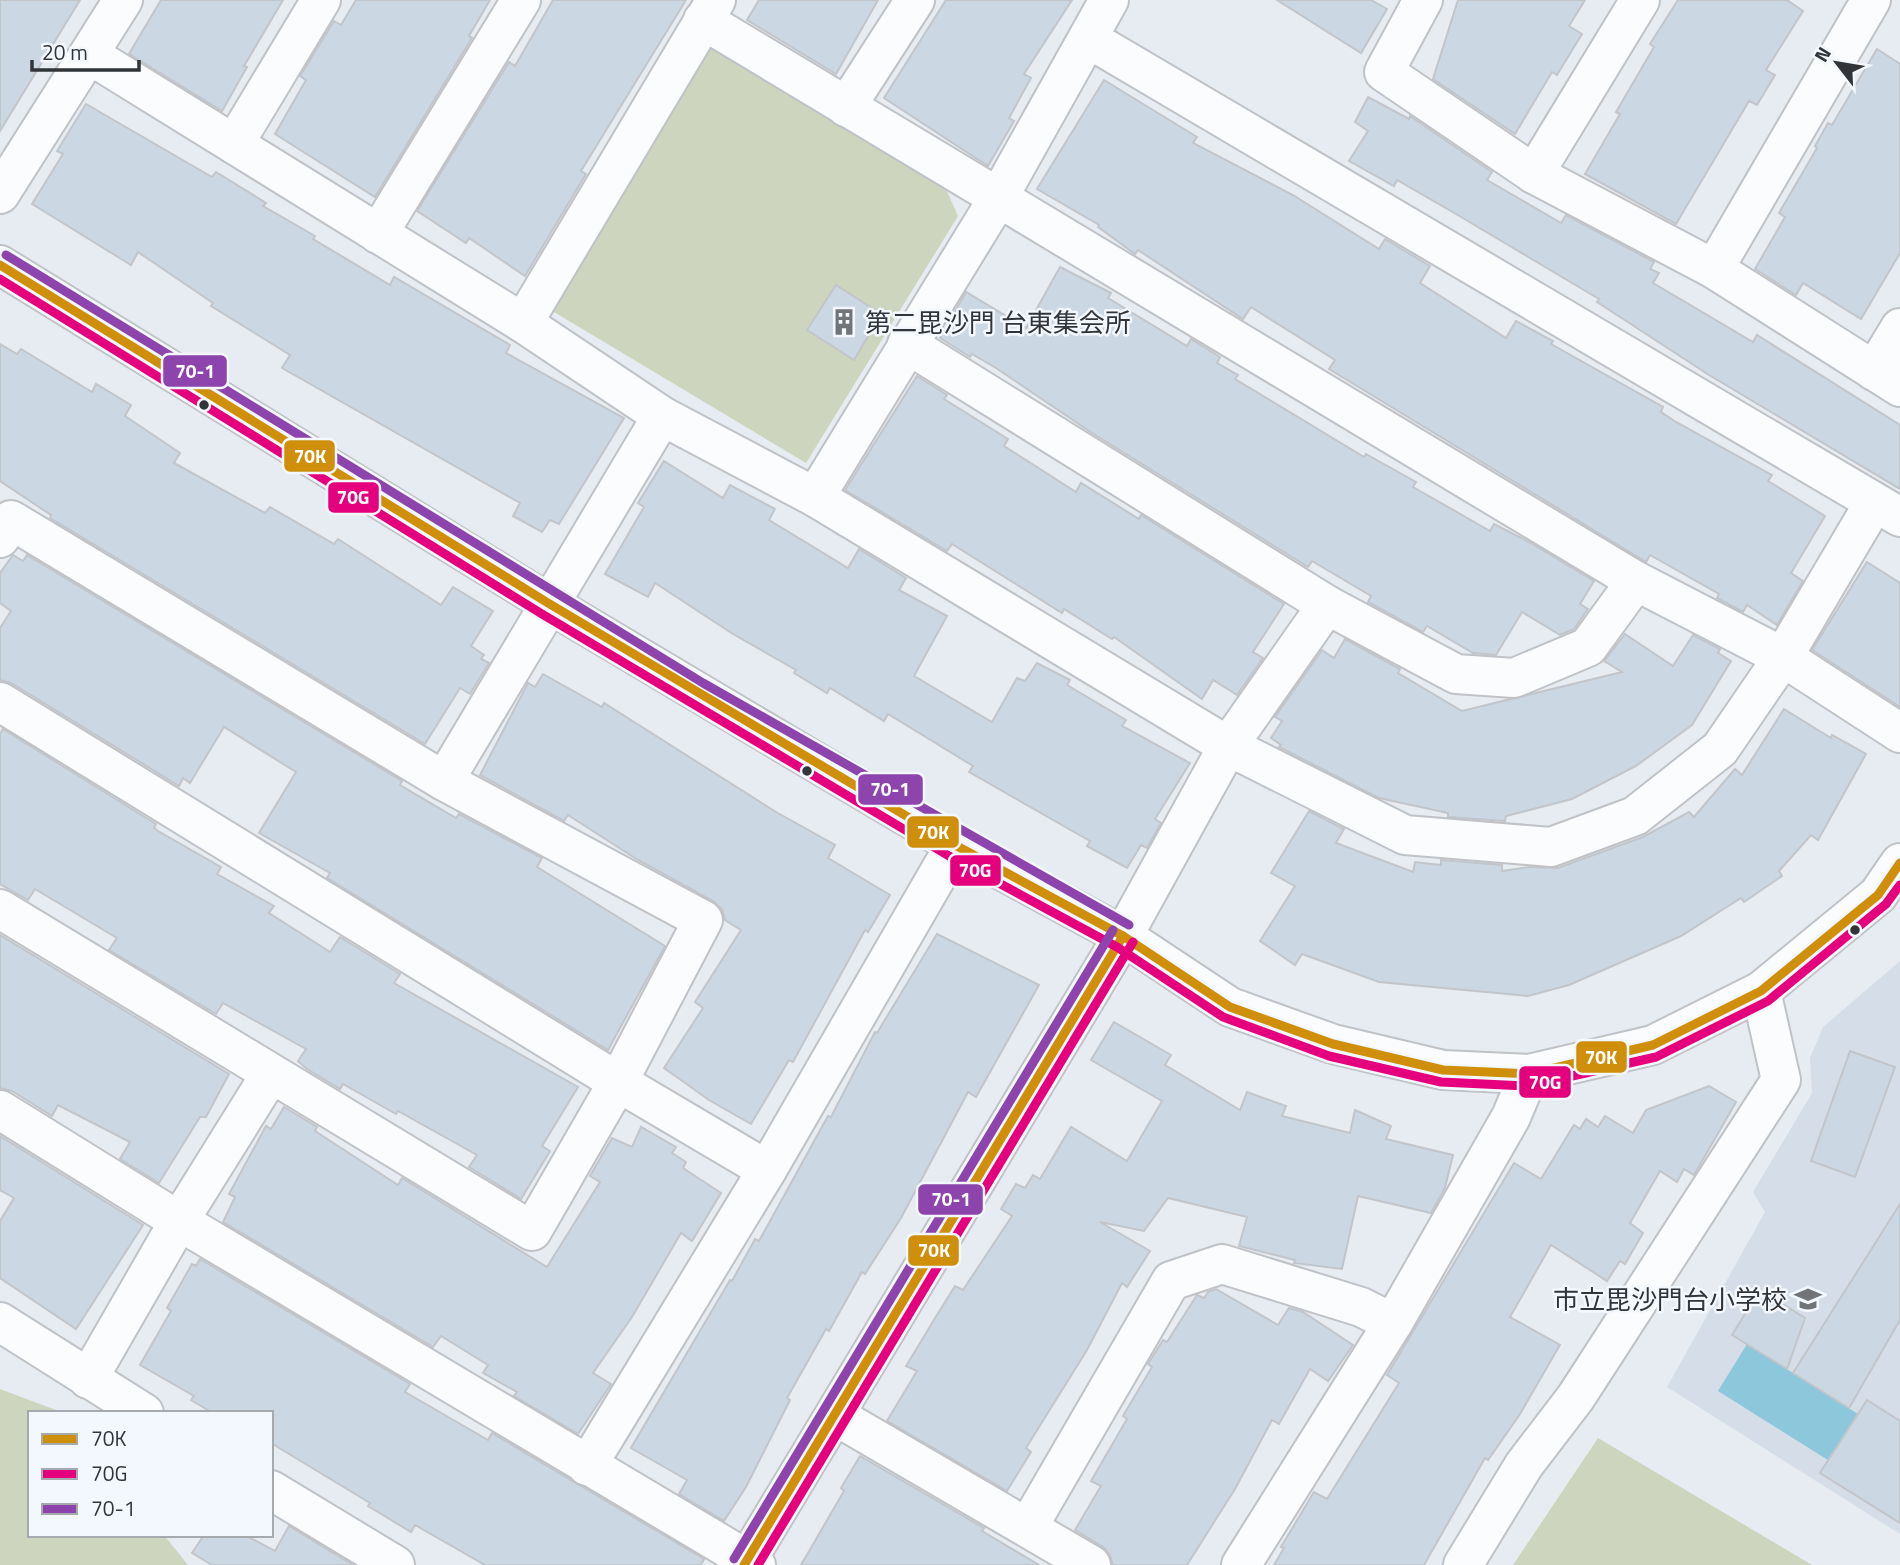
<svg xmlns="http://www.w3.org/2000/svg" width="1900" height="1565" viewBox="0 0 1900 1565" font-family="'Titillium Web','Noto Sans JP',sans-serif">
  <rect width="100%" height="100%" fill="#e7ecf2"/>
  <path fill="#d5dde9" d="M1900,961V1534L1667,1387L1765,1212L1753,1192L1812,1093L1810,1058L1823,1027Z"/>
  <g fill="#ced5be">
    <path d="M711,44L945,187L958,216L806,463L549,309Z"/>
    <path d="M0,1389L64,1413H30V1535H164L188,1565H0Z"/>
    <path d="M1598,1438L1812,1565H1513Z"/>
  </g>
  <path fill="#8cc7dc" d="M1747,1344L1858,1414L1828,1460L1718,1391Z"/>
  <g fill="#ccd7e4" stroke="#c2c5c9" stroke-width="2">
    <path d="M0,0H80L0,131Z"/>
    <path d="M161,0H283L244,66L247,67L222,111L129,54Z"/>
    <path d="M356,0H490L469,36L472,38L375,197L275,134L306,80L300,76L334,21L341,25Z"/>
    <path d="M553,0H686L581,171L586,174L525,276L469,238L466,243L417,211L509,62L515,66Z"/>
    <path d="M759,0H878L836,74L747,20Z"/>
    <path d="M946,0H1072L1024,74L1031,78L1009,118L1014,121L988,166L884,98Z"/>
    <path d="M1277,0H1371L1387,9L1361,53Z"/>
    <path d="M1458,0H1585L1569,26L1582,34L1557,75L1552,72L1515,134L1433,79Z"/>
    <path d="M1678,0H1787L1803,11L1766,70L1775,75L1757,105L1749,101L1676,224L1585,174L1620,114L1616,112L1654,47L1650,44Z"/>
    <path d="M1877,49L1900,64V253L1861,319L1803,283L1796,295L1755,269L1785,217L1779,213L1817,148L1815,146L1828,123L1832,125Z"/>
    <path d="M1104,80L1197,137L1193,143L1293,195L1379,249L1385,239L1430,266L1420,283L1506,338L1516,321L1553,341L1551,344L1663,407L1661,412L1676,422L1772,475L1768,481L1825,516L1791,573L1803,581L1777,625L1747,605L1743,612L1717,598L1719,594L1650,555L1646,562L1329,369L1335,360L1251,307L1243,319L1138,250L1135,254L1098,227L1099,225L1037,189Z"/>
    <path d="M1368,97L1409,119L1410,116L1492,172L1487,180L1561,223L1566,215L1654,262L1650,269L1659,273L1653,283L1753,342L1757,335L1900,425V489L1709,375L1597,302L1599,299L1456,214L1397,180L1394,186L1349,161L1368,131L1355,122Z"/>
    <path d="M86,104L212,177L216,172L266,203L263,206L315,236L313,239L390,285L394,277L510,345L506,353L624,418L559,524L550,520L542,532L513,516L520,503L282,368L290,355L211,306L213,303L138,252L131,265L32,204L63,154L57,151Z"/>
    <path d="M1060,267L1111,293L1108,298L1187,346L1191,339L1220,357L1217,363L1238,375L1235,379L1364,457L1366,454L1416,482L1413,487L1490,531L1494,524L1529,542L1594,581L1580,604L1588,609L1574,629L1560,635L1522,612L1496,655L1473,653L1427,626L1423,632L1368,602L1371,596L1312,561L1308,567L1092,433L996,368L972,354L970,357L940,338L966,292L1026,328Z"/>
    <path d="M836,285L881,314L854,360L807,330Z"/>
    <path d="M0,344L17,354L21,349L92,392L96,384L131,405L125,416L180,453L174,463L265,513L270,507L334,544L338,539L441,605L453,587L493,611L471,646L484,655L481,659L489,663L470,694L460,688L425,744L50,518L51,515L0,481Z"/>
    <path d="M917,376L947,395L944,399L1008,439L1004,446L1076,492L1081,483L1139,519L1141,515L1284,604L1253,652L1263,658L1237,695L1213,680L1202,699L1114,637L1112,639L1064,609L1062,613L952,544L947,551L845,490Z"/>
    <path d="M664,461L723,498L730,485L775,509L769,520L848,568L859,549L906,578L899,590L947,616L914,676L992,722L1017,678L1025,681L1037,663L1070,680L1067,685L1126,720L1122,726L1190,763L1155,819L1161,823L1147,848L1141,845L1127,868L1087,846L1090,841L969,772L973,766L888,714L884,721L830,688L827,693L794,673L796,670L733,634L655,583L648,597L605,574L644,507L638,503Z"/>
    <path d="M13,555L23,561L27,555L402,781L400,785L456,818L459,814L542,858L537,867L665,946L608,1050L327,878L330,873L259,833L296,772L224,727L190,783L183,778L179,786L11,683L0,680V628L11,611L0,603V573Z"/>
    <path d="M1867,562L1900,583V707L1812,650Z"/>
    <path d="M1625,634L1673,666L1693,635L1720,649L1718,653L1731,661L1692,725L1636,766L1572,799L1506,816L1505,821L1448,817V813L1379,798L1279,747L1281,745L1271,738L1282,721L1275,717L1322,650L1334,658L1345,639L1400,669L1398,673L1462,711L1622,672L1604,661Z"/>
    <path d="M543,674L602,707L604,703L776,812L835,845L828,858L890,895L868,932L865,930L793,1062L789,1060L751,1124L709,1100L664,1068L703,1008L695,1002L741,930L725,920L722,909L713,901L638,860L568,815L564,821L480,775L528,683L535,687Z"/>
    <path d="M1784,709L1831,738L1832,735L1866,754L1818,840L1811,835L1779,871L1782,876L1744,902L1741,898L1681,936L1569,985L1528,996L1379,982L1302,954L1295,965L1260,941L1295,886L1271,873L1309,811L1344,829L1336,843L1413,872L1415,862L1441,865V860L1502,865V871L1529,867L1558,868L1643,837L1689,812L1694,817L1735,769L1742,775Z"/>
    <path d="M3,729L156,824L154,828L158,831L221,867L217,874L274,906L269,913L330,952L340,937L400,974L394,983L578,1087L542,1146L550,1151L521,1199L469,1167L477,1155L398,1111L396,1114L343,1084L340,1089L307,1069L298,1061L306,1049L223,1003L216,1014L109,950L117,938L35,889L28,900L0,884V734Z"/>
    <path d="M937,934L1039,985L976,1097L968,1092L901,1218L865,1274L862,1272L829,1331L826,1329L787,1398L790,1400L746,1487L724,1521L679,1494L687,1480L631,1448L730,1280L732,1281L755,1239L759,1241L828,1116L831,1117L875,1032L877,1033Z"/>
    <path d="M0,935L229,1074L206,1117H200L159,1183L120,1159L130,1142L58,1105L52,1116L12,1091L0,1088Z"/>
    <path d="M1114,1022L1171,1055L1165,1065L1240,1110L1247,1092L1286,1106L1282,1116L1350,1133L1355,1110L1391,1126L1386,1139L1453,1155L1445,1188L1431,1213L1358,1196L1342,1269L1294,1263L1295,1260L1239,1246L1247,1217L1168,1198L1144,1231L1100,1222L1150,1251L1127,1287L1122,1283L1087,1350L1026,1448L1031,1452L1007,1491L887,1421L917,1371L906,1366L937,1315L955,1286L963,1290L1012,1216L1001,1209L1016,1184L1025,1188L1033,1175L1040,1179L1071,1127L1127,1161L1162,1101L1091,1060Z"/>
    <path d="M1850,1051L1895,1067L1855,1177L1811,1161Z"/>
    <path d="M1709,1086L1736,1102L1694,1175L1684,1169L1677,1182L1660,1171L1630,1223L1643,1233L1625,1264L1620,1261L1607,1281L1551,1245L1510,1317L1560,1345L1520,1414L1488,1460L1485,1458L1424,1565H1274L1284,1548L1281,1547L1314,1492L1327,1499L1399,1383L1387,1375L1514,1163L1541,1179L1574,1125L1580,1129L1586,1119L1598,1127L1605,1116L1633,1133L1646,1110Z"/>
    <path d="M284,1107L317,1127L315,1131L398,1185L402,1178L547,1267L600,1182L590,1176L612,1138L632,1147L641,1127L676,1147L672,1153L686,1162L683,1168L721,1193L692,1241L681,1233L632,1317L593,1373L611,1384L578,1434L514,1396L517,1392L483,1373L488,1365L441,1336L433,1347L223,1222L235,1197L229,1194L266,1126L271,1129Z"/>
    <path d="M0,1136L143,1225L76,1329L0,1278V1221L14,1198L0,1190Z"/>
    <path d="M1900,1204V1320L1849,1408L1793,1373Z"/>
    <path d="M200,1259L410,1384L405,1392L488,1440L492,1433L704,1559L701,1565H485L415,1525L411,1532L368,1506L370,1503L271,1443V1413H213L191,1400L194,1396L140,1365L171,1311L167,1308L192,1264L196,1266Z"/>
    <path d="M1216,1289L1278,1325L1289,1308L1303,1312L1353,1345L1328,1381L1310,1369L1279,1424L1272,1420L1235,1489L1187,1565H1113L1110,1555L1103,1547L1075,1530L1101,1486L1091,1481L1127,1419L1123,1416L1152,1367L1148,1364L1163,1340L1167,1342L1197,1295L1204,1298L1208,1292Z"/>
    <path d="M1760,1290L1805,1318L1787,1369L1732,1335Z"/>
    <path d="M1867,1400L1900,1421V1523L1820,1473Z"/>
    <path d="M860,1456L984,1528L982,1531L1039,1565H801L844,1491L841,1488Z"/>
    <path d="M289,1526L353,1565H212L192,1553L204,1535H245L275,1551Z"/>
  </g>
  <g fill="none" stroke-linecap="round" stroke-linejoin="round">
    <defs>
      <g id="street">
        <path d="M1423,0L1384,72L1534,174L1714,269L1900,387"/>
        <path d="M703,20L1636,581L1783,657L1900,733"/>
        <path d="M1089,39L1900,517"/>
        <path d="M90,55L523,323L662,416L815,497L1228,746L1405,835L1551,847L1635,816L1720,749L1783,657L1874,503"/>
        <path d="M846,107L915,0"/>
        <path d="M234,144L321,0"/>
        <path d="M1534,174L1640,0"/>
        <path d="M0,194L123,0"/>
        <path d="M378,234L521,0"/>
        <path d="M1714,269L1871,0"/>
        <path d="M523,323L716,0"/>
        <path d="M907,344L1327,605"/>
        <path d="M1874,371L1900,328"/>
        <path d="M815,497L997,200L1109,0"/>
        <path d="M0,538L11,520L444,781L703,920L618,1082L532,1231L0,909"/>
        <path d="M0,702L618,1082L767,1170"/>
        <path d="M444,781L662,416"/>
        <path d="M1123,936L1228,746L1327,605L1456,674L1514,678L1588,647L1636,581"/>
        <path d="M0,1110L179,1221L756,1565"/>
        <path d="M88,1379L179,1221L270,1075"/>
        <path d="M836,1416L1091,1565"/>
        <path d="M587,1466L767,1170L955,845"/>
        <path d="M1028,1527L1171,1281L1222,1264L1361,1307L1393,1323"/>
        <path d="M1241,1565L1393,1323L1511,1117L1529,1074"/>
        <path d="M1463,1565L1524,1465L1576,1397L1781,1080L1761,991"/>
      </g>
      <g id="secondary">
        <path d="M0,265L548,603L955,845L1123,936L1230,1007L1333,1044L1443,1070L1529,1074L1653,1045L1761,991L1878,895L1900,863"/>
        <path d="M0,1322L144,1413"/>
        <path d="M271,1490L395,1565"/>
        <path d="M744,1565L1123,936"/>
      </g>
    </defs>
    <use href="#street" stroke="#bfc2c7" stroke-width="42"/>
    <use href="#secondary" stroke="#bfc2c7" stroke-width="42"/>
    <use href="#street" stroke="#fbfcfd" stroke-width="38"/>
    <use href="#secondary" stroke="#fbfcfd" stroke-width="38"/>
    <defs>
      <g id="bus-1">
        <path d="M0,265L548,603L955,845L1123,936L1230,1007L1333,1044L1443,1070L1529,1074L1653,1045L1761,991L1878,895L1900,863"/>
        <path d="M744,1565L1123,936"/>
      </g>
      <g id="bus-2">
        <path d="M0,279L542,614L949,856L1117,947L1223,1017L1329,1056L1441,1082L1528,1086L1656,1057L1768,1001L1886,904L1900,885"/>
        <path d="M758,1565L1133,942"/>
      </g>
      <g id="bus-3">
        <path d="M6,255L703,683L1129,925"/>
        <path d="M734,1559L1113,930"/>
      </g>
    </defs>
    <use href="#bus-1" stroke="#f3f8fe" stroke-width="14"/>
    <use href="#bus-2" stroke="#f3f8fe" stroke-width="14"/>
    <use href="#bus-3" stroke="#f3f8fe" stroke-width="14"/>
    <use href="#bus-1" stroke="#cf8f0b" stroke-width="9"/>
    <use href="#bus-2" stroke="#e5007d" stroke-width="9"/>
    <use href="#bus-3" stroke="#8e44ad" stroke-width="9"/>
  </g>
  <defs>
    <symbol id="building-bare" viewBox="-9 -9 18 18"><path d="M-4-6H4V6H1V3H-1V6H-4ZM-2.5-4.3h1.7v1.8h-1.7ZM.8-4.3h1.7v1.8H.8ZM-2.5-1h1.7V.8h-1.7ZM.8-1h1.7V.8H.8Z" fill="#717479" stroke="#f3f8fe" stroke-width="2.5" paint-order="stroke"/></symbol>
    <symbol id="school-bare" viewBox="-9 -9 18 18"><path d="M0-5L7-2L0 1L-7-2ZM-4 1L0 2.5L4 1V4Q0 6-4 4Z" fill="#717479" stroke="#f3f8fe" stroke-width="2.5" paint-order="stroke"/></symbol>
  </defs>
  <g fill-rule="evenodd">
    <use href="#building-bare" x="825" y="303" width="38" height="38"/>
    <use href="#school-bare" x="1789" y="1280" width="38" height="38"/>
  </g>
  <g fill="#313438" stroke="#f3f8fe" stroke-width="2.5">
    <circle cx="204" cy="405" r="6"/>
    <circle cx="807" cy="771" r="6"/>
    <circle cx="1855" cy="930" r="6"/>
  </g>
  <g text-anchor="middle" dominant-baseline="central" stroke-width="5" stroke-linejoin="round" paint-order="stroke">
    <g font-size="26" fill="#313438" stroke="#f3f8fe" text-anchor="start">
      <text x="865" y="322">第二毘沙門 台東集会所</text>
      <text x="1787" y="1299" text-anchor="end">市立毘沙門台小学校</text>
    </g>
  </g>
  <g stroke="#f3f8fe" stroke-width="2.5">
    <rect x="162" y="354" width="66" height="34" rx="7" fill="#8e44ad"/>
    <rect x="283" y="439" width="53" height="34" rx="7" fill="#cf8f0b"/>
    <rect x="327" y="481" width="53" height="33" rx="7" fill="#e5007d"/>
    <rect x="857" y="773" width="67" height="33" rx="7" fill="#8e44ad"/>
    <rect x="906" y="815" width="54" height="34" rx="7" fill="#cf8f0b"/>
    <rect x="949" y="854" width="53" height="33" rx="7" fill="#e5007d"/>
    <rect x="1575" y="1040" width="53" height="34" rx="7" fill="#cf8f0b"/>
    <rect x="1518" y="1065" width="54" height="34" rx="7" fill="#e5007d"/>
    <rect x="917" y="1183" width="67" height="33" rx="7" fill="#8e44ad"/>
    <rect x="907" y="1234" width="53" height="33" rx="7" fill="#cf8f0b"/>
  </g>
  <g font-size="19" text-anchor="middle" font-weight="bold" fill="#fff">
    <text x="195" y="378">70-1</text>
    <text x="310" y="463">70K</text>
    <text x="353" y="504">70G</text>
    <text x="890" y="796">70-1</text>
    <text x="933" y="839">70K</text>
    <text x="975" y="877">70G</text>
    <text x="1601" y="1064">70K</text>
    <text x="1545" y="1089">70G</text>
    <text x="951" y="1206">70-1</text>
    <text x="934" y="1257">70K</text>
  </g>
  <rect x="28" y="1411" width="245" height="126" fill="#f3f8fe" stroke="#a5aaaf" stroke-width="2"/>
  <rect x="42" y="1434" width="35" height="10" fill="#cf8f0b" stroke="#a5aaaf" stroke-width="2"/>
  <text x="91" y="1446" font-size="21" fill="#313438">70K</text>
  <rect x="42" y="1469" width="35" height="10" fill="#e5007d" stroke="#a5aaaf" stroke-width="2"/>
  <text x="91" y="1481" font-size="21" fill="#313438">70G</text>
  <rect x="42" y="1504" width="35" height="10" fill="#8e44ad" stroke="#a5aaaf" stroke-width="2"/>
  <text x="91" y="1516" font-size="21" fill="#313438">70-1</text>
  <g transform="translate(1837 63) rotate(301)" stroke="#f3f8fe" stroke-width="5" paint-order="stroke">
  <path d="M0-5L12 26L0 18L-12 26Z" fill="#313438"/>
  <text y="-10" font-size="19" font-weight="bold" text-anchor="middle" fill="#313438">N</text>
  </g>
  <path d="M32 60v10h107v-10" fill="none" stroke="#313438" stroke-width="3.5"/>
  <text x="42" y="60" font-size="21" fill="#313438" stroke="#f3f8fe" stroke-width="5" paint-order="stroke">20 m</text>
</svg>
